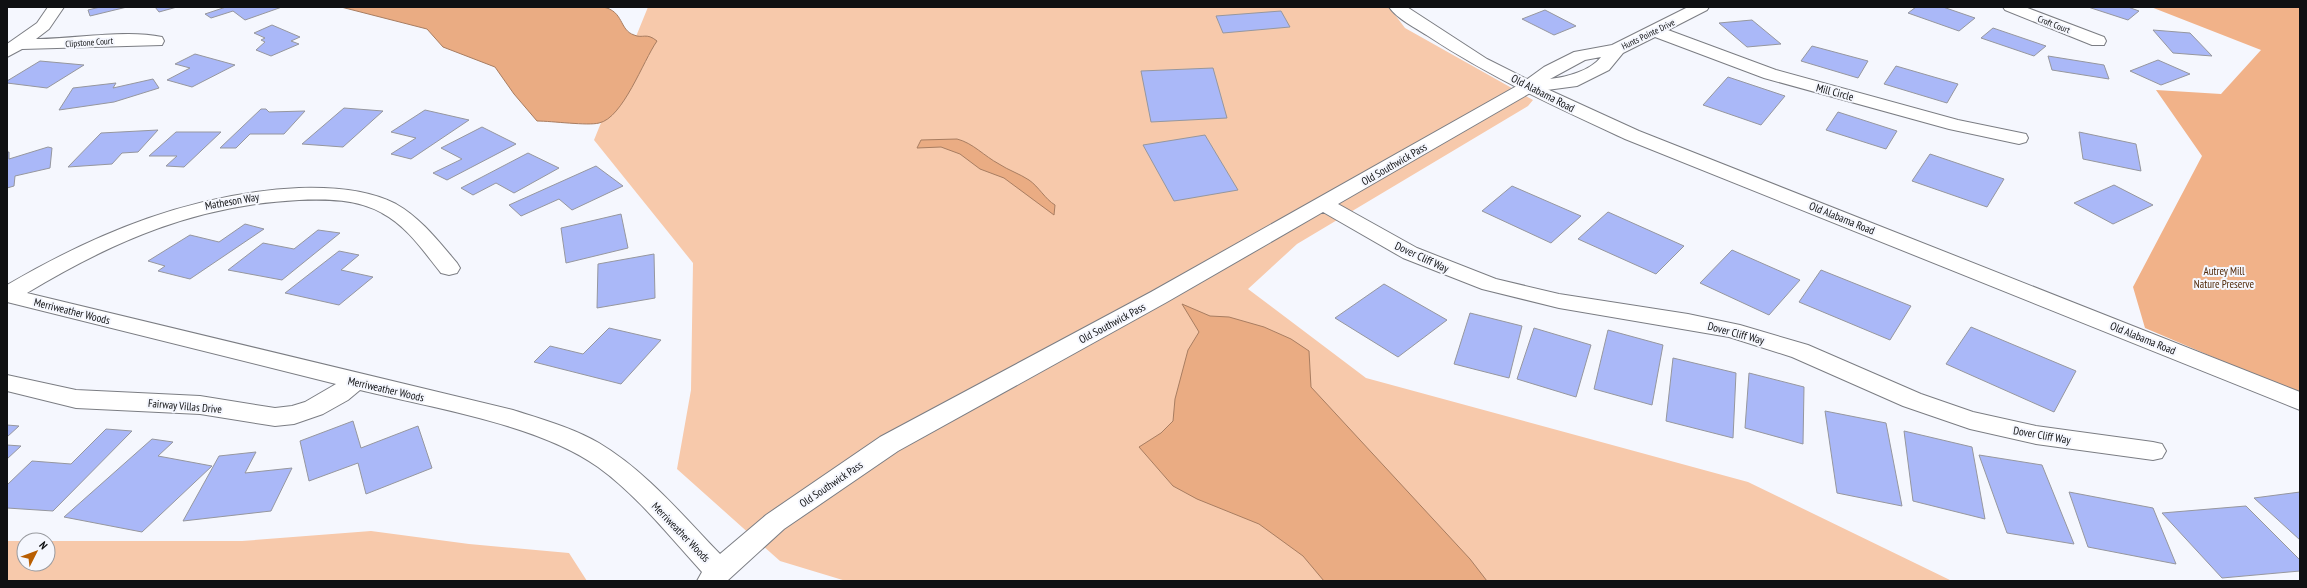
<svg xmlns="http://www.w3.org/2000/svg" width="2307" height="588" viewBox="0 0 2307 588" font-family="'PT Sans Narrow',sans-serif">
  <rect width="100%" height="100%" fill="#f5f7fe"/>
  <g fill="#f7c9ab">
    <path d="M648,7H1389L1405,28L1533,100L1528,106L1297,244L1248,289L1366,378L1748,482L1952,581H846L780,561L677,469L691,390L693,263L594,140Z"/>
    <path d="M371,531L469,544L569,553L587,581H7V541H24V564H48V541H242Z"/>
  </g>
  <path fill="#f1b289" d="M2151,7H2300V394L2145,328L2133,287L2202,156L2156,90L2221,94L2261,50Z"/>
  <g fill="#eaac83" stroke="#a87d61">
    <path d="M341,7H603C624,11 619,30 634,35C643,39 646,32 657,41C643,61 623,118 599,123C588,126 552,121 537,121L514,94L495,67L443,47L427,29Z"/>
    <path d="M957,139C973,143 984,156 999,164C1008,170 1020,174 1029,180C1039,187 1045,199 1055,205L1054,215L1004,178L980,169L960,154L941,147L917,148L921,140Z"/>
    <path d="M1182,304L1210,316L1229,317L1264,327L1291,339L1309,351L1311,387L1470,559L1487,581H1324L1303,556L1259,524L1197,499L1173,486L1139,447L1161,433L1173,421L1175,399L1188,350L1199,332Z"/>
  </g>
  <g fill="#aab8f8" stroke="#96979e">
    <path d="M100,7H127L90,16L88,10Z"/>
    <path d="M155,7H177L159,12Z"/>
    <path d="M226,7H282L245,20L233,11L211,18L205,14Z"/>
    <path d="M1916,7H1943L1975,18L1959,31L1908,13Z"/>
    <path d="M2088,7H2128L2139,11L2128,20Z"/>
    <path d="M1545,10L1576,26L1554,35L1522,19Z"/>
    <path d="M1281,11L1290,27L1223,33L1216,16Z"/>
    <path d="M1752,20L1781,44L1747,47L1719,23Z"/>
    <path d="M272,25L300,37L291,41L299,44L271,56L256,50L265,42L261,40L265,38L254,33Z"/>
    <path d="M1993,28L2046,46L2034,56L1981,38Z"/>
    <path d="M2153,30L2190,33L2212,56L2173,53Z"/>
    <path d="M1812,46L1868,61L1858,78L1801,61Z"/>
    <path d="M195,54L235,65L192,87L167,80L190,68L175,64Z"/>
    <path d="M2048,56L2104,65L2109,79L2052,70Z"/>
    <path d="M2158,60L2190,74L2161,85L2130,71Z"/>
    <path d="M40,61L84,65L47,88L7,83V81Z"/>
    <path d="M1896,66L1958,84L1947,103L1884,84Z"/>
    <path d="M1213,68L1227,118L1151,122L1141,71Z"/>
    <path d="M1728,77L1785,96L1761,125L1703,105Z"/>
    <path d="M153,79L159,88L114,102L59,110L73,88L116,83L113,88Z"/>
    <path d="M344,108L383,111L343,147L302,144Z"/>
    <path d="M261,109H266L269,112L305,111L284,134H250L236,148H220Z"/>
    <path d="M425,110L469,120L411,159L391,154L416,138L391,132Z"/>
    <path d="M1838,112L1897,131L1886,149L1826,130Z"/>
    <path d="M482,127L516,144L447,180L433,173L462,159L441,148Z"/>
    <path d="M158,130L138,152L122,153L112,164L68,167L101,133Z"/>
    <path d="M176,132H221L184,167L166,166L177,156H149Z"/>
    <path d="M2079,132L2136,144L2141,171L2083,159Z"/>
    <path d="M1205,135L1238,190L1174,201L1143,145Z"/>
    <path d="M48,147L52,148L50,168L15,176L14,186L7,188V152H9V159Z"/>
    <path d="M528,153L559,168L514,193L496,183L473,195L461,188Z"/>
    <path d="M1930,154L2004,179L1987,207L1912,181Z"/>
    <path d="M596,166L623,186L572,210L559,199L521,216L509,205Z"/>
    <path d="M2114,185L2153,205L2113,224L2074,203Z"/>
    <path d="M1512,186L1581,216L1551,243L1482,211Z"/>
    <path d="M1608,212L1684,246L1656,274L1578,239Z"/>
    <path d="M621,214L628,248L566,263L561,228Z"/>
    <path d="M245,224L264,229L190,279L158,271L165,266L148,261L190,235L219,242Z"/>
    <path d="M318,230L340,233L282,280L228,270L263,243L294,249Z"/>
    <path d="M1732,250L1800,280L1769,315L1700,283Z"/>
    <path d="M339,251L359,255L341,270L373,277L339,305L285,293Z"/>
    <path d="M654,254L655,298L597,308L598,264Z"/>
    <path d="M1821,270L1911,306L1890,340L1799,302Z"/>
    <path d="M1384,284L1447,320L1398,357L1335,318Z"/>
    <path d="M1470,313L1522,326L1509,378L1454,364Z"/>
    <path d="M1971,327L2076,371L2054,412L1946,364Z"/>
    <path d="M609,328L661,340L621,384L534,362L550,346L583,354Z"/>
    <path d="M1534,328L1591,345L1576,397L1517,379Z"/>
    <path d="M1608,330L1663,345L1652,405L1594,389Z"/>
    <path d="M1673,358L1736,373L1733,438L1666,421Z"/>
    <path d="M1749,373L1804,387L1803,444L1745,428Z"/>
    <path d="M1825,411L1886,423L1902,506L1837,493Z"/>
    <path d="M353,421L361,448L418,426L432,468L366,494L358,463L309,481L300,441Z"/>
    <path d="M7,425L19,426L7,437Z"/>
    <path d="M106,429L132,431L53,511L7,508V485L32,461L71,464Z"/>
    <path d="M1904,431L1972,447L1985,519L1913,501Z"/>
    <path d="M152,439L173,442L158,456L212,466L142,532L64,517Z"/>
    <path d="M7,445L21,446L7,459Z"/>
    <path d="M256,452L245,473L292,468L271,511L183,521L219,456Z"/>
    <path d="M1979,455L2042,465L2074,544L2007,533Z"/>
    <path d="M2069,492L2153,508L2176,564L2088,547Z"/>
    <path d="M2300,492V540L2254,498Z"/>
    <path d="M2246,506L2300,560V571L2222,578L2162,513Z"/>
  </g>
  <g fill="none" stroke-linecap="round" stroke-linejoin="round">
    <defs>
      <g id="street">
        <path d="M48,7H64L49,29L36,39C74,39 127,29 162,37L164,41L162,45L22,49L7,57V44L37,23Z"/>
        <path d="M1688,7H1709L1707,10L1668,30L1776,70L1958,120L2026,134L2028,138L2026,142L2019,144L1949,129L1764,78L1655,37L1623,53L1609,70L1577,86L1532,92L1338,204L1417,248L1496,279L1559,294L1688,314L1740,325L1808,345L1921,394L1973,412L2036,426L2153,442L2162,444L2166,451L2162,458L2153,460L2036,444L1970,429L1903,406L1792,357L1729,337L1559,308L1482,289L1403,258L1323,212L1167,302L898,451L784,529L727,581H697L702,572C669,536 638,496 598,467C538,424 432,408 360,390L348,400L323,414L294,424L275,426L200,414L76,408L7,391V375L76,390L200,396L275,408L292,406L305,402L336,384L7,302V285C98,232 193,193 299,188C331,187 367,189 396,204C421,218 439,242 457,263L460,268L457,273L449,275L441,273C424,252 407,226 382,213C357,199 327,199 299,200C197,205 113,241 27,293L513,410C541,419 573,428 599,443C646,471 682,515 720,554L766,515L880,437L1151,292L1522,83L1544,67L1574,52L1612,45ZM1601,57C1590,71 1567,77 1550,79L1585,60Z"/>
        <path d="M2003,7H2025L2104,37L2106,41L2104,45H2092L2005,10Z"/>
      </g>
      <path id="secondary" d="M1389,7H1407L1487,59L1547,89L1639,131L2300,392V410L1625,139C1558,108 1490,77 1428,36C1416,28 1397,19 1389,7Z"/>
    </defs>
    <use href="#street" stroke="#7b7d83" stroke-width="2"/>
    <use href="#secondary" stroke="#7b7d83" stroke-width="2"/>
    <use href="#street" fill="#fff" fill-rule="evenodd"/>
    <use href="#secondary" fill="#fff" fill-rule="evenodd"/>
  </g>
  <g text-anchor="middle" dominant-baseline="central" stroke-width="4" stroke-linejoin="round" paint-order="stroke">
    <g font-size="9" fill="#0f1012" stroke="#f5f7fe">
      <text transform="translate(2054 24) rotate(21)">Croft Court</text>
      <text transform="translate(1648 34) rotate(-26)">Hunts Pointe Drive</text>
      <text transform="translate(89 42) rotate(-4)">Clipstone Court</text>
    </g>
    <g font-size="11" fill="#0f1012" stroke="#f5f7fe">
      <text transform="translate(1835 92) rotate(15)">Mill Circle</text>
      <text transform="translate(1543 93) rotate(27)">Old Alabama Road</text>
      <text transform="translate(1394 164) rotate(-30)">Old Southwick Pass</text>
      <text transform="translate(232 201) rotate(-10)">Matheson Way</text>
      <text transform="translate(1842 218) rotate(22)">Old Alabama Road</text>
      <text transform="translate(1422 257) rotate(25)">Dover Cliff Way</text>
      <text transform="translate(72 311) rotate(14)">Merriweather Woods</text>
      <text transform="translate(1112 323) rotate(-28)">Old Southwick Pass</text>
      <text transform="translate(1736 333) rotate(15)">Dover Cliff Way</text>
      <text transform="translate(2143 338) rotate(22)">Old Alabama Road</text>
      <text transform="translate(386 389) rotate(13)">Merriweather Woods</text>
      <text transform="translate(185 406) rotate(5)">Fairway Villas Drive</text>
      <text transform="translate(2042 435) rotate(10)">Dover Cliff Way</text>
      <text transform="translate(831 484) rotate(-34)">Old Southwick Pass</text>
      <text transform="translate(681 532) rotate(46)">Merriweather Woods</text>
    </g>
    <g font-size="11" fill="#512909" stroke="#f5f7fe">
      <text x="2224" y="271">Autrey Mill<tspan x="2224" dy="13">Nature Preserve</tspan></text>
    </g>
  </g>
  <rect width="2307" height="588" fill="none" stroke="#0f1012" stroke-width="16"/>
  <g transform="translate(36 552) rotate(48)"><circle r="19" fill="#f5f7fe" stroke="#999ba0"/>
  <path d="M0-3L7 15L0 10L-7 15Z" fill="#b95e02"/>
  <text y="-6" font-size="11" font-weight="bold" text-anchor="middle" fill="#0f1012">N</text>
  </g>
</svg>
